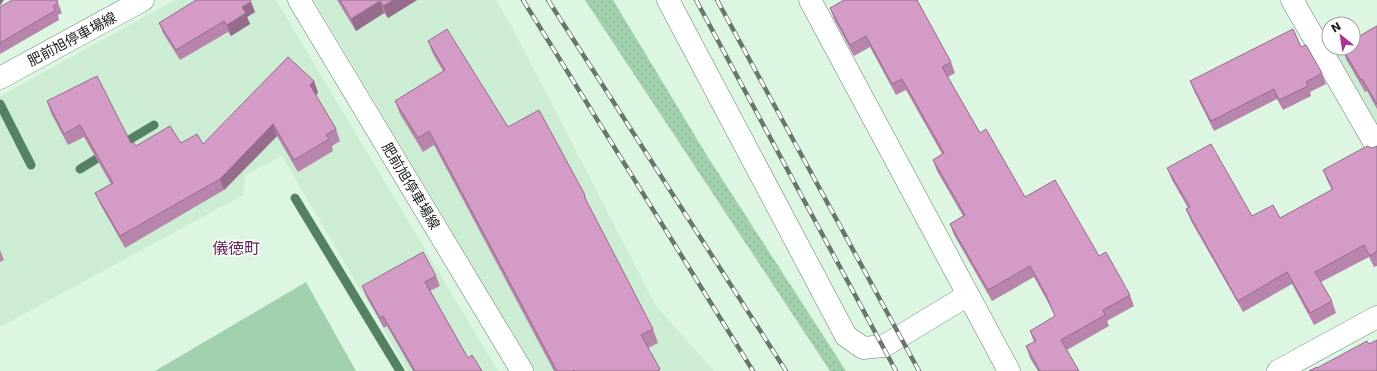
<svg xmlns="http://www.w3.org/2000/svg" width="1377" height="371" viewBox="0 0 1377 371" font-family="'DejaVu Sans','Noto Sans JP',sans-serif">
  <defs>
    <pattern id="grass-dots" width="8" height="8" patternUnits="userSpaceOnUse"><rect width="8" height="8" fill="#a1d0ad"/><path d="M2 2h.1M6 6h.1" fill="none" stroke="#8ab294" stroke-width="1.8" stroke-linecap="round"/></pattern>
  </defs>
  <rect width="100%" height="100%" fill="#dcf6e2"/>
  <g fill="#ccedd4">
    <path d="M175,0H276L498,371H408L282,156L245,175L243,195L0,327V96Z"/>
    <path d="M314,0H496L511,25L656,306L714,371H535Z"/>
    <path d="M1377,24V125L1333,49L1336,48H1353V38Z"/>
  </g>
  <path fill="url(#grass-dots)" d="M585,0H613L706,154L846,371H830Z"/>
  <path fill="#a1d0ad" d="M306,282L356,371H155Z"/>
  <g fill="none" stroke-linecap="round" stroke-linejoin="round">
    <g stroke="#548161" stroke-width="9">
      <path d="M0,104L31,165"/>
      <path d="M119,146L154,125"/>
      <path d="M80,169L106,153"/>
      <path d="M295,198L400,371"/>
    </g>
    <defs>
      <g id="street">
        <path d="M668,0L846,336L863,348L884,346L968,295"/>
        <path d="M810,0L1009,371"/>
        <path d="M1292,0L1377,147"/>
        <path d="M1278,371L1377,317"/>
      </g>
      <g id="secondary">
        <path d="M299,0L522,371"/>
        <path d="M0,78L143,0"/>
      </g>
    </defs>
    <use href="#street" stroke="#667d6c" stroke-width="23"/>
    <use href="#secondary" stroke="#667d6c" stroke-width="23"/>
    <use href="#street" stroke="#fff" stroke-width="22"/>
    <use href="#secondary" stroke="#fff" stroke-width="22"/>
    <defs>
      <g id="rail">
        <path d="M523,0L753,371"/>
        <path d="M548,0L786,371"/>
        <path d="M696,0L896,371"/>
        <path d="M717,0L919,371"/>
      </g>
    </defs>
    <use href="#rail" stroke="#67776b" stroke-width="4.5"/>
    <use href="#rail" stroke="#fff" stroke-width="3" stroke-dasharray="9" stroke-linecap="butt"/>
  </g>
  <g fill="#b785ab">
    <path d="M337,0H417L388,18L384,13L356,31Z"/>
    <path d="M251,2L255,12L247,17L250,24L231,36L228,32L180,60L163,33L159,23Z"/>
    <path d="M58,3L62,13L58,15L59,20L0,54V7Z"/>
    <path d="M830,8L951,62L955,73L948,77L980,133L1025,197L1099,256L1130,295L1134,306L1107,321L1109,326L1067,350L1079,371H1038L1030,358L1026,346L1034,342L1030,331L1055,316L1050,306L1034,277L992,301L954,235L950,224L963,216L937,171L933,160L942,154L906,90L896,95L870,47L854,56L834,19Z"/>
    <path d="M1377,26V109L1367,91L1365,92L1346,59L1342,48Z"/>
    <path d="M428,41L508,127L585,195L588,205L653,329L658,343L648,348L660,371H554L434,145L423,152L400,114L395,101L443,71L433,54Z"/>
    <path d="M1301,47L1322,73L1326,84L1310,92L1311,96L1283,110L1277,99L1214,131L1194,91L1190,81Z"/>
    <path d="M314,81L318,93L316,95L336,129L340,141L332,146L333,151L298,172L277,136L224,190L125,248L100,204L95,193L111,184L84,137L68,145L51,113L47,101L131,143L136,146L181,143L203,144Z"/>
    <path d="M1377,146V266L1374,267L1369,257L1321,282L1332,301L1336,313L1314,325L1292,284L1243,312L1191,221L1186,209L1188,208L1172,180L1167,168L1252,216L1280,218L1332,190L1328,182L1323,170L1372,148Z"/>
    <path d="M0,250L4,260L0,262Z"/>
    <path d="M436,276L440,286L430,291L468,358L482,371H413L387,326L384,328L366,296L362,286Z"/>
  </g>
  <g fill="#956c8b">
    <path d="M0,0H4L0,6Z"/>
    <path d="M394,0H417L388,18L383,6Z"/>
    <path d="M380,1L384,13L356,31L351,19Z"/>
    <path d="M251,2L255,12L247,17L250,24L231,36L227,25L242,7Z"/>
    <path d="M314,81L318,93L314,97L310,85Z"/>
    <path d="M273,124L277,136L224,190L220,179Z"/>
  </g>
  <g fill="#d59bc7" stroke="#956c8b">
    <path d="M12,0H57L58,3L53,6L56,10L0,43V7Z"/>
    <path d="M196,0H250L251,2L242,7L246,13L227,25L224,21L176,50L159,23Z"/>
    <path d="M340,0H394L383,6L380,1L351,19Z"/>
    <path d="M844,0H917L951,62L942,67L980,133L986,129L1025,197L1055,180L1099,256L1106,252L1130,295L1103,310L1105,315L1061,340L1079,371H1040L1026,346L1036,341L1030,331L1055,316L1046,295L1030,266L988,290L950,224L965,215L933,160L944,153L902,79L892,84L866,36L850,45L830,8Z"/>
    <path d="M1377,26V104L1362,79L1361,80L1342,48H1353V40Z"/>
    <path d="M447,29L508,127L539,110L585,195L584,196L653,329L641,335L660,369L657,371H575L574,370L573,371H557L429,131L418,138L395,101L445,70L428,41Z"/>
    <path d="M1293,29L1301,47L1306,45L1322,73L1306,82L1308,86L1279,100L1274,89L1211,121L1190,81Z"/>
    <path d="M288,57L314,81L310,85L336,129L326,135L329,139L294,160L273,124L220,179L120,236L95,193L113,183L80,125L64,134L47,101L97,76L131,143L133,142L136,146L170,126L181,143L197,134L203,144Z"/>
    <path d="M1211,144L1252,216L1273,205L1280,218L1333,189L1323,170L1367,146L1372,148L1377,146V251L1370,256L1364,245L1315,272L1332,301L1310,313L1287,272L1238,301L1186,209L1190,207L1167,168Z"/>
    <path d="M423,252L436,276L425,282L468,358L472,355L482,371H415L383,316L380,318L362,286Z"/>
    <path d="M1377,340V371H1309L1317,367V368L1367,341L1369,344Z"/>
  </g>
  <g text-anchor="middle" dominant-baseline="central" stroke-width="3" stroke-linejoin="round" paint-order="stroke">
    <g font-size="14" fill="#141d16" stroke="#fff">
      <text transform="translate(72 39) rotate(-28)">肥前旭停車場線</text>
      <text transform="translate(411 186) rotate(59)">肥前旭停車場線</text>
    </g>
    <g font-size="16" fill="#622b57" stroke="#fff">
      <text x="236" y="248">儀徳町</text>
    </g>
  </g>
  <g transform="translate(1341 36) rotate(330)"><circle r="19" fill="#ffffff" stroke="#a1a5a2"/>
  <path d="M0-3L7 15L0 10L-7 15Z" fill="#a63692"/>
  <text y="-6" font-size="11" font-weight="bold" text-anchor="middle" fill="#141d16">N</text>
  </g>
</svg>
